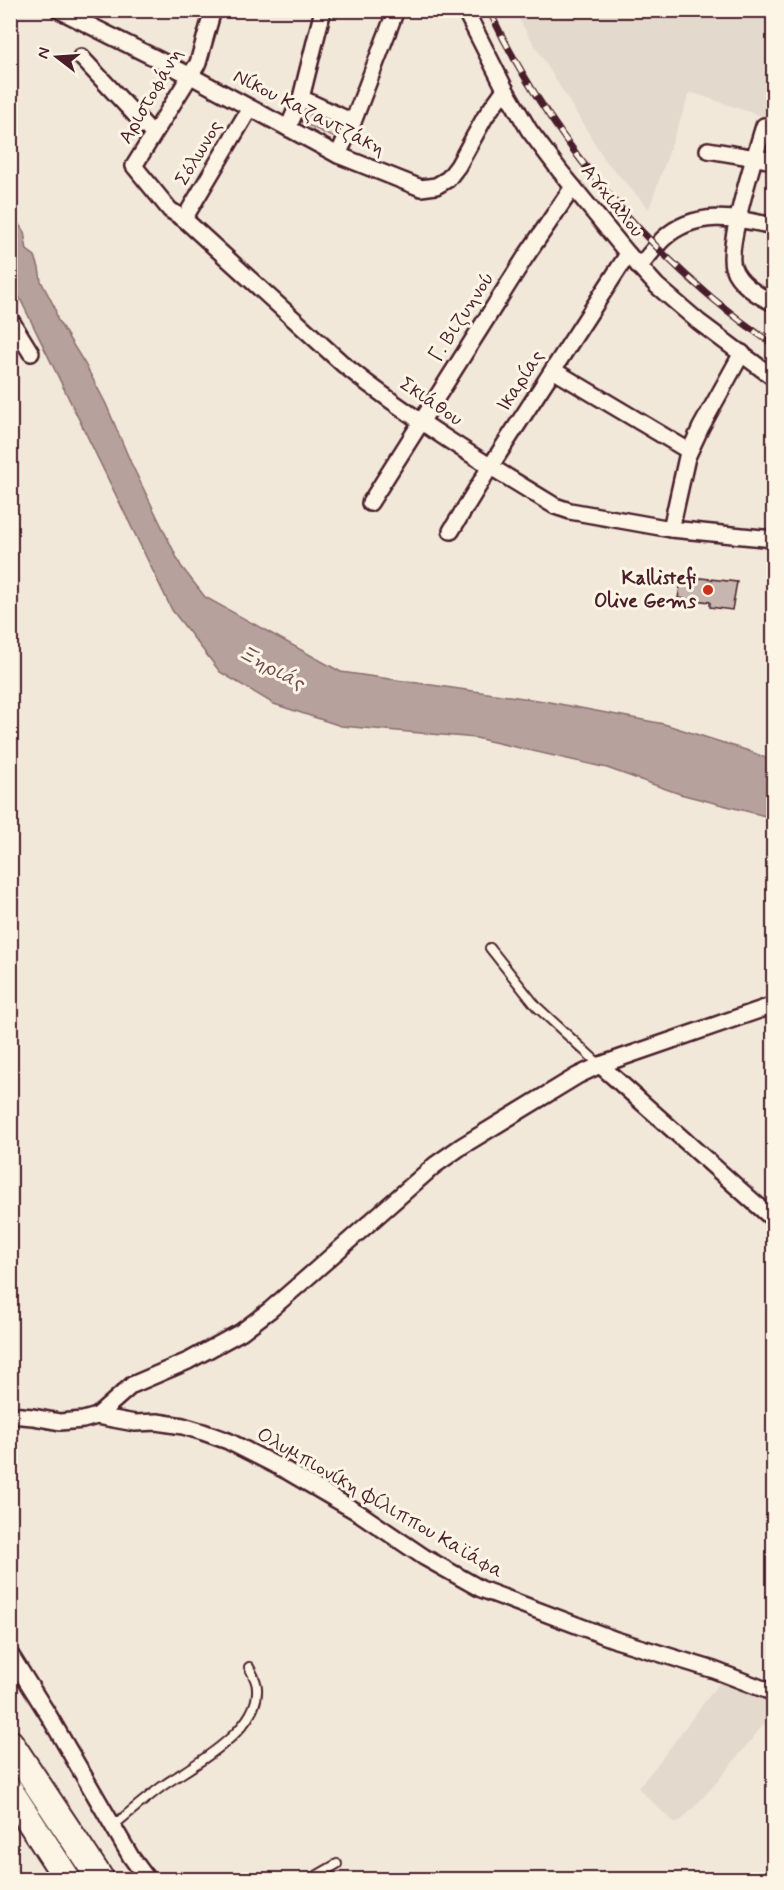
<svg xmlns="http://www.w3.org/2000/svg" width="784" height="1890" viewBox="0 0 784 1890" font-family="Mynerve,sans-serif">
  <rect width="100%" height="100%" fill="#f1e8da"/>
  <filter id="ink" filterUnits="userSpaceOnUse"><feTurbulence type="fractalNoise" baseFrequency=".0167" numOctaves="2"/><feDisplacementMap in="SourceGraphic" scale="12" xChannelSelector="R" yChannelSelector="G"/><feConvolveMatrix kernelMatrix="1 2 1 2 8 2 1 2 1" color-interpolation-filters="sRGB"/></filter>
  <g filter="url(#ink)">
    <g fill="#e4d9cd">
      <path d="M515,11H773V120L690,92L649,209L605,160L521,23Z"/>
      <path d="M722,1679L773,1699V1713L717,1782L684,1818L675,1824L638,1788L656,1766Z"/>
    </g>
    <path fill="#d8cac0" stroke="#917476" stroke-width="1.5" d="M303,111L342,128L337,139L299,121Z"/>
    <path fill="#b6a19c" stroke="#8b6d6f" stroke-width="1.5" d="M11,212L24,232L27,250L35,256L39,268L41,281L55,308L57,319L85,364L106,404L131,463L181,566L205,597L341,672L544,701L664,724L749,751L773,761V818L680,794L607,768L476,738L341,726L274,704L220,672L172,610L11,280Z"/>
    <path fill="#c7b6af" stroke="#4a1f2b" stroke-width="1.5" d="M682,576L737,582L732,610L710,607V602L678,598Z"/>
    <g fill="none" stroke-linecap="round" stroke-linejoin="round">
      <defs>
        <g id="service">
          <path d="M490,948L536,1006L600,1065"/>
          <path d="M113,1826C130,1812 146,1798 164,1785C193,1765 260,1730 257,1688C257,1681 252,1673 249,1667"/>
          <path d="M309,1880L337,1864"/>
        </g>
        <g id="minor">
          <path d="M59,10L191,76L338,155L421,188L436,186L448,179L458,166L485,117L505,89"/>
          <path d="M213,10L198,63L134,166L170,210L184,219L344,365C410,418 482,462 555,506L570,511L671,529L774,539"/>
          <path d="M465,10L505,89L529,130L560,171L628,254L657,286L699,322L774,378"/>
          <path d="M81,57L153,134"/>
          <path d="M301,98L353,122"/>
          <path d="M764,126C756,152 726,245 733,267C738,283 758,296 774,303"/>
          <path d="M288,128L301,98L323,10"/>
          <path d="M708,150L774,161"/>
          <path d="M338,155L353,122L396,10"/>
          <path d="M184,219L250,108"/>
          <path d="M639,267C647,258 655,247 663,239C695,209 736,218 774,226"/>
          <path d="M10,319L31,353"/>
          <path d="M553,370L689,451"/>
          <path d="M370,503L526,256L573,187"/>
          <path d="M671,529L687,457L701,427L742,353"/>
          <path d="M451,531L490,467L628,254"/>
          <path d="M600,1065L774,1220"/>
          <path d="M10,1415L33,1417L60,1422L83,1420L97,1416L132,1385L188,1361L241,1332L270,1310L317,1269L435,1165L462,1146L577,1076L600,1065L774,1005"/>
          <path d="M97,1416L135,1423L157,1422L183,1426L203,1432L228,1441L287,1471L359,1513L424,1557L481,1589L616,1640L714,1670L774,1693"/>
          <path d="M10,1654L49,1716L131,1857L148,1880"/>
        </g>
        <g id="primary">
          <path d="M10,1743L101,1880"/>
          <path d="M10,1791L68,1880"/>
        </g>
      </defs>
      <use href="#service" stroke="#4a1f2b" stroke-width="12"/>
      <use href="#minor" stroke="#4a1f2b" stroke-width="20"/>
      <use href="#primary" stroke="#4a1f2b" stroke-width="30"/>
      <use href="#service" stroke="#fcf5e5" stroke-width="8"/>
      <use href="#minor" stroke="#fcf5e5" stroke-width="15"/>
      <use href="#primary" stroke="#fcf5e5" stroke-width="26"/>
      <defs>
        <path id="rail" d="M489,10C552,142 653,262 774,345"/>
      </defs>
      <use href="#rail" stroke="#4a1f2b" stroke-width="7"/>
      <use href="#rail" stroke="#fcf5e5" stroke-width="4.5" stroke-dasharray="14" stroke-linecap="butt"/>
    </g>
  </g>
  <circle fill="#c8321e" stroke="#fcf5e5" stroke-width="2" cx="708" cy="590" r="6"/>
  <g text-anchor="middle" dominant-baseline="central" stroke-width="6" stroke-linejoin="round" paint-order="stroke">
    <g font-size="20" fill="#4a1f2b" stroke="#fcf5e5">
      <text transform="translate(151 96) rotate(-60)">Αριστοφάνη</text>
      <text transform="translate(309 113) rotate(27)">Νίκου Καζαντζάκη</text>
      <text transform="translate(199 153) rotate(-59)">Σόλωνος</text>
      <text transform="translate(612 201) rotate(51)">Αγχιάλου</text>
      <text transform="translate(462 317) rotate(-57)">Γ. Βιζυηνού</text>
      <text transform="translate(521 381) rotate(-57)">Ικαρίας</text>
      <text transform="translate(431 402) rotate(34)">Σκιάθου</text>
      <text transform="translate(380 1503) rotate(30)">Ολυμπιονίκη Φίλιππου Καϊάφα</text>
    </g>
    <g font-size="20" font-weight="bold" fill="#4a1f2b" stroke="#fcf5e5" text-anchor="end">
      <text x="696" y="578">Kallistefi<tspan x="696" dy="23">Olive Gems</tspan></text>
    </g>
    <g font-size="21" font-style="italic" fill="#704c53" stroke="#fcf5e5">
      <text transform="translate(271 668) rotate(28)">Ξηριάς</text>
    </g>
  </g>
  <rect width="784" height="1890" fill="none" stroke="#fcf5e5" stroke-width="36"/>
  <rect x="18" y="18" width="748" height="1854" fill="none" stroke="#4a1f2b" stroke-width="2" filter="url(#ink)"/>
  <g transform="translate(57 57) rotate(287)" stroke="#fcf5e5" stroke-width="4.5" paint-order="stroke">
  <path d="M0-4.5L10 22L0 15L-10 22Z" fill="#4a1f2b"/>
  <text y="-9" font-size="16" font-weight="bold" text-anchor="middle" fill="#4a1f2b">N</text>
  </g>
</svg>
